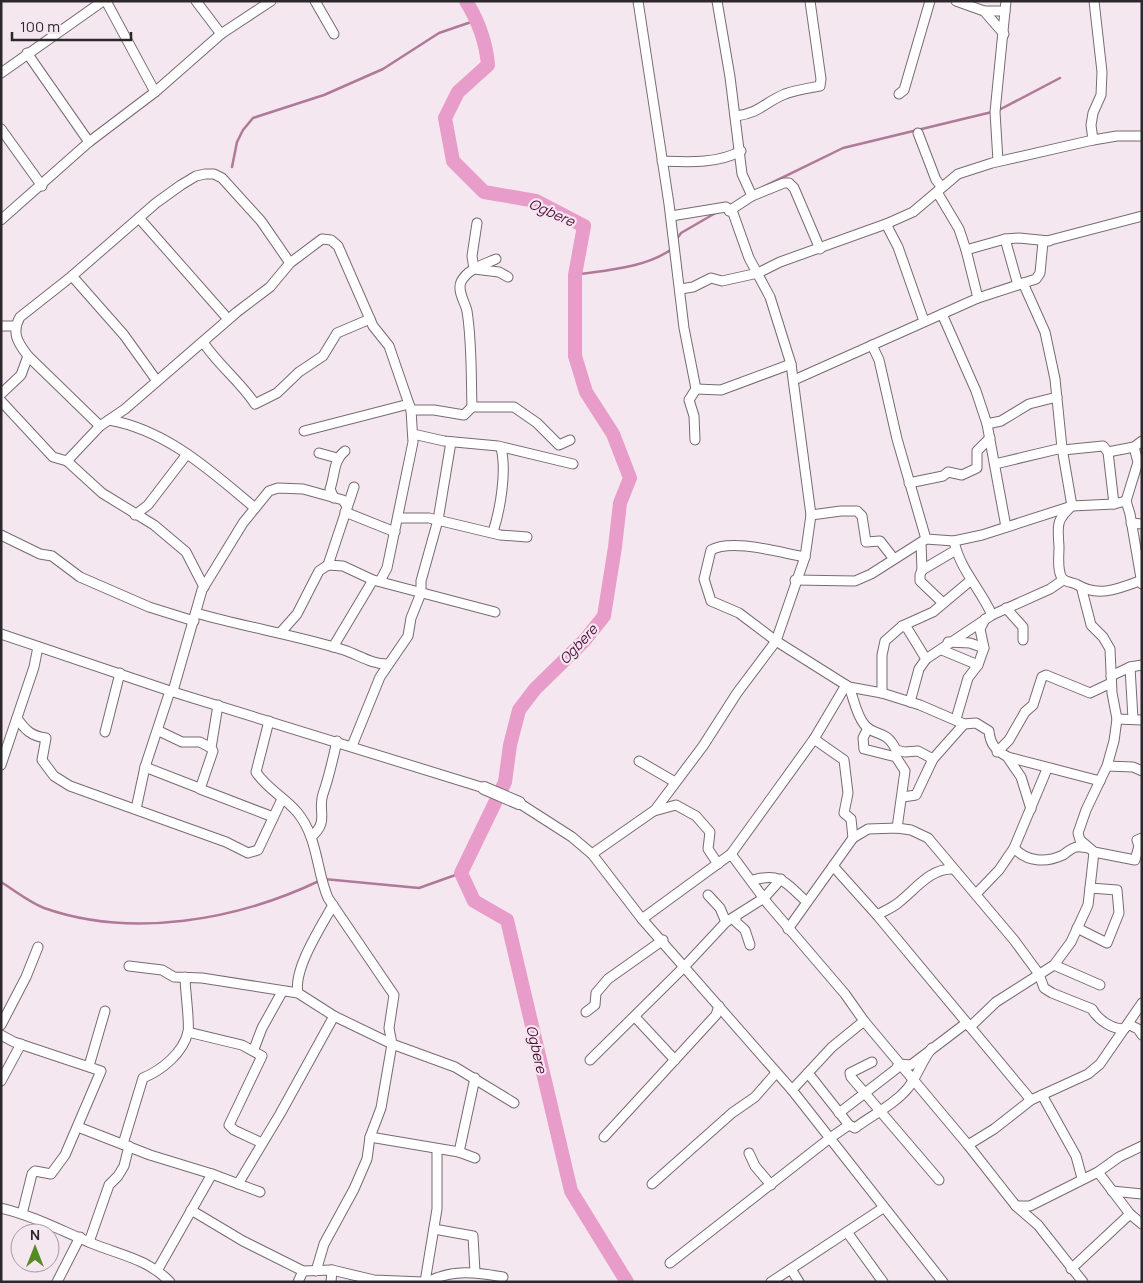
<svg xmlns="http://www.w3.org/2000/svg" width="1143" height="1283" viewBox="0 0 1143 1283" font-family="Manrope,sans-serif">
  <rect width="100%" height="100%" fill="#f5e7ef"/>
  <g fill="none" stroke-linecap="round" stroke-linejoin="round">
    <g stroke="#b07999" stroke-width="2.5">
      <path d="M997,111L1060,78"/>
      <path d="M232,167L237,142L243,130L253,118L324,95L383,69L439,33L477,20"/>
      <path d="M761,188L843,148L992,112"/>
      <path d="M676,240L681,233L719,211"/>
      <path d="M575,275C607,270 645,268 672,249"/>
      <path d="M324,879L419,888L461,873"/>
      <path d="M1,882C14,890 29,902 44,908C132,939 237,920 319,881"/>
    </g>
    <path stroke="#e89cc9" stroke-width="14" d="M466,1C479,22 486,41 488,65L458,92L445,118L453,161L484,192L536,201L584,226L575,275V356L586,392L613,434L630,478L620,503L615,547L604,616L584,641L535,689L519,710L510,745L505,782L461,873L474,901L507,920L571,1191L627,1282"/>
    <defs>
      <g id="street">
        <path d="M106,1L155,92L221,34L271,1"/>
        <path d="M196,1L221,34"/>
        <path d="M315,1L334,34"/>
        <path d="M638,1L669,204L684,328L696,389L689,400L694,416L695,440"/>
        <path d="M717,1L730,77L742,174L752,196"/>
        <path d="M956,1L984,11H1005"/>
        <path d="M984,11L1004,34"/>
        <path d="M27,53L89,142"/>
        <path d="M1,73L103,1"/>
        <path d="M899,94L904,90L930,1"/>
        <path d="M736,116C760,113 765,102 785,94C796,90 809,88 820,86L821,79L810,1"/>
        <path d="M1,129L42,186"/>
        <path d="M918,133L936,180L942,187"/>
        <path d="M1093,140L1091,125L1093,113L1101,95L1102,72L1094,1"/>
        <path d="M662,161C688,162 717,164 741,151"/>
        <path d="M998,161L995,112L1006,1"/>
        <path d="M937,192L959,229L966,250L978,298"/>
        <path d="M729,211L752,196L784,183H789L794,188L820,249"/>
        <path d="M139,218L228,319"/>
        <path d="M1,220L89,142L155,92"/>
        <path d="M477,223L472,256L474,269L499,272L508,277"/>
        <path d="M886,224L898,247L924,321"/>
        <path d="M1005,239L1018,285"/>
        <path d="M966,250L1005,239L1019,238L1049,241"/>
        <path d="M72,276L124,335L157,381"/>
        <path d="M1023,283L1045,332L1055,379L1062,448L1072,506C1055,521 1058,526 1059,547C1059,556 1057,570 1062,578C1065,582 1071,582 1076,584C1098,598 1118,589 1142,580"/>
        <path d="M680,289L693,287L711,278L722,281L758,273L780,262L886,224L913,212L958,174L992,163L1093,140L1117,136H1142"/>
        <path d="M942,314L976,391L987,424L1006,527"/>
        <path d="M1,326H15"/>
        <path d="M203,342C218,365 240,381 255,404L277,393L299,372L323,356L337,333L370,319"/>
        <path d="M872,345L879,360L897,439L926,539"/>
        <path d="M28,356L100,426"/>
        <path d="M794,380L978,298L1036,279L1040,273L1043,242L1142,216"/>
        <path d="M696,389L721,390L791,364"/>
        <path d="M1,394L21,375L28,356C18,343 11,333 20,317L72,276L156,203L181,185L196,176L205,174H214L222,178L261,221L290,263"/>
        <path d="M1,401L53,457L67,461L102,493L154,525L186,552L204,587"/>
        <path d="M472,407C471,375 472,343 467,311C465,302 457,291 461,282C467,269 485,264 496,259"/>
        <path d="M411,410H434L464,415L472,407H514L537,423L559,445L570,440"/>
        <path d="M109,420C167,430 212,472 255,508"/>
        <path d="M987,424L1001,421L1029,404L1057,397"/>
        <path d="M304,431L409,404"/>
        <path d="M413,434L444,441L498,446L573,464"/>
        <path d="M1134,447L1138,462L1126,501L1130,514L1142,584"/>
        <path d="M1063,450L1103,446L1108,452L1134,447L1142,441"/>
        <path d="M1108,452L1114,504"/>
        <path d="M319,453L337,458"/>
        <path d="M67,461L100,426L125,409L237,312L270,287L290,263L322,239L331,240L338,246L373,326L389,346L411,410L413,442L387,568L380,581"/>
        <path d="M995,464L1062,448"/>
        <path d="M909,483L943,476L948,472L962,475L977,468V451L990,438"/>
        <path d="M334,498L330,489C335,476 333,460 345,451"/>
        <path d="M345,512L395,532"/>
        <path d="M135,515L148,505L187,454"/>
        <path d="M811,515L841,511H857L862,516L866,542L880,541L894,559"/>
        <path d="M398,518H429L500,535L527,537"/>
        <path d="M1131,523L1142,524"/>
        <path d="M493,532C500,510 507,472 501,448"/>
        <path d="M1,535L40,554L52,556L80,577L149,607L194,621"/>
        <path d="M954,541C960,570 980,588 992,615"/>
        <path d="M921,543L922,570L920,575V581L943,603"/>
        <path d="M805,557C781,553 732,538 711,550L704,579L711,601L739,613L776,641L849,687L882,693L920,705L964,724L976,723L989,731C990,744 996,751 1008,757L1100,781"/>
        <path d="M328,565L354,487"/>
        <path d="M922,570L956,550"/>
        <path d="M795,580L855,581L871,574L926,539L954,541L982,535L1072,506L1114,504L1126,501"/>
        <path d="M1082,590L1091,625L1103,637L1110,649L1112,693L1117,719L1114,741L1107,766L1086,810L1078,833L1080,840L1094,852L1135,860L1139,846L1137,840L1142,838"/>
        <path d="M1006,608L1023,627V640"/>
        <path d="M196,613C245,627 295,635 344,650C359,655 371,664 387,664"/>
        <path d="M902,626L907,628L926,659"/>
        <path d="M281,632L297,614L319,571L328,565L343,566L373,580L495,612"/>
        <path d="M1,634L170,691L484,788"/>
        <path d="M948,642L970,643L984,648"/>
        <path d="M333,647L373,580"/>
        <path d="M942,650L978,665"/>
        <path d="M1130,667L1133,719"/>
        <path d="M1111,676L1130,667L1142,665"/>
        <path d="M849,687C854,699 856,714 864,724C873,737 886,728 896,750L905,752L918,751L933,759"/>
        <path d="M173,691L202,590L243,523L269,491L278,488L303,489L343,500L346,505"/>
        <path d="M882,693V655L885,641L902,626L933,612L970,581"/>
        <path d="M910,702L919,669L926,659L992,615L1050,589L1063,580"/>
        <path d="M218,705L211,748L213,751L200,789L273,817"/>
        <path d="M17,718C25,730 31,736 46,738L42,760L54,776L70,786L226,842L248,853L258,850L282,799"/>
        <path d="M956,719L968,678L978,665L984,648L980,629L985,619"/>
        <path d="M1117,719L1142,720"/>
        <path d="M269,721L256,772C266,788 284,797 297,812C318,837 316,870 328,898L394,995L389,1028L392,1044L381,1108L370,1137L367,1159L354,1189L324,1244L316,1271"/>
        <path d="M868,728L863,738L864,749L896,757L905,771L897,828"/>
        <path d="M159,731L182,742H200L211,748"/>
        <path d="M105,732L120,673"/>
        <path d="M814,739L844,760L848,793L844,813L851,819L853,838"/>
        <path d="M352,746L380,677L408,636L411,618L421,593V581L438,520L451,442"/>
        <path d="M997,752L1009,740L1025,712L1033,705L1042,677L1046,675L1090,693L1111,683"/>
        <path d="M1008,758L1021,777L1031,809"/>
        <path d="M639,761L675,782"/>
        <path d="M1,765L34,667L38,647"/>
        <path d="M1107,766L1133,767L1142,771"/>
        <path d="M145,767L199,788"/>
        <path d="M903,797L916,795L933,759L964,724"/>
        <path d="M519,803L572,837L592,854L642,919L792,1090L832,1047L864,1021L968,1145L994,1129L1031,1100L1088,1074L1100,1064L1142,1003"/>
        <path d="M136,809L145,767L170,691"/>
        <path d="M654,811L676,805L696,816L710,832L708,849L718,864"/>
        <path d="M311,837C330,821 317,811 323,794C329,777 333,759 337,741"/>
        <path d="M1014,848C1027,862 1046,863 1063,855C1067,852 1073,847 1077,847C1080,846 1085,848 1089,848"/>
        <path d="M592,854L655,810L703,746L737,693L776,641L805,557L811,515L791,364L770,297L749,258L733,213L726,207L671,216"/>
        <path d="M731,854L768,904L845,994L864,1021"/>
        <path d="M833,866L877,915L1031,1100"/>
        <path d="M753,880C783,872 786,884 807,902"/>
        <path d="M976,894L999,870L1014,848L1047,769"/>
        <path d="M708,895L720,908L726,922"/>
        <path d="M877,915C884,911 892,908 898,903C915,890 930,868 953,869"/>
        <path d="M736,917V922L745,930L750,945"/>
        <path d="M642,919L731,854L814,739L846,685"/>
        <path d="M1077,928L1107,943L1119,913L1117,890L1090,888"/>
        <path d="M788,929L853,838L868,829L897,828L911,830L928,838L1014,940L1039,974L1044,988L1052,993L1092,1009C1098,1020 1112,1029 1124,1029L1128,1024L1138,1029L1142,1035"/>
        <path d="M1054,965L1100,985"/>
        <path d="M129,966L162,970L174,977L202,978L298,993L334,1016L392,1044L455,1067L514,1103"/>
        <path d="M298,993C293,969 321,927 333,905"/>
        <path d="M586,1012L595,1005L596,993L608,979L663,940"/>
        <path d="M635,1017L675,1060"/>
        <path d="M1,1025L26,977L38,947"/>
        <path d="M970,1027L996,1002L1054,965L1071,942L1088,905L1094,852"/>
        <path d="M188,1032L242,1045L262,1056L229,1125L234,1130L262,1143"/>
        <path d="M1,1035L14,1042L101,1071L65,1155L51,1174L35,1171L32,1174L22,1214"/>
        <path d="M254,1049L262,1028L282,992"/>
        <path d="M590,1060L684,967L726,922L764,898L781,879"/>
        <path d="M872,1062L850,1073L851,1077L939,1180"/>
        <path d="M89,1066L105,1011"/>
        <path d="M808,1073L849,1125"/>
        <path d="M1,1081L21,1044"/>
        <path d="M792,1090L943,1282"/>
        <path d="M1042,1095L1076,1156L1082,1178"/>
        <path d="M839,1113L896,1069L899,1064L911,1065L965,1024"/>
        <path d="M78,1127L150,1155L212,1174L260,1192"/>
        <path d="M370,1137L459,1152L475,1158"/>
        <path d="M604,1137L716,1015L719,1006"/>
        <path d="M123,1144L143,1078C162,1070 183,1053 188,1032C190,1024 185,990 185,977"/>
        <path d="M968,1145L1016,1206L1038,1225L1083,1282"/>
        <path d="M459,1152L475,1078"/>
        <path d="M749,1153L755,1166L771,1185"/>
        <path d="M1098,1172L1130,1214L1142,1224"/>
        <path d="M238,1184L280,1114L334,1016"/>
        <path d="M652,1184L732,1113L755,1097L776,1073"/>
        <path d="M1112,1191L1142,1194"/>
        <path d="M1016,1206H1030L1098,1172L1119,1157L1142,1146"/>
        <path d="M1,1208C34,1216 60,1230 91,1243C120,1255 148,1259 170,1282"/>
        <path d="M191,1210L243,1241L303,1271L332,1270L374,1280L423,1282"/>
        <path d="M434,1229L473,1236L475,1272"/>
        <path d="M847,1232L883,1282"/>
        <path d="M89,1242L109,1185L118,1176L124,1166L129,1146"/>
        <path d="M670,1263L830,1138L849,1125L855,1128C872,1115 894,1105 908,1088C918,1075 922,1060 932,1048"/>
        <path d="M158,1269L212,1174"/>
        <path d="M791,1269L799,1282"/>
        <path d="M1071,1269L1130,1214"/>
        <path d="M57,1282L80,1237"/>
        <path d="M298,1282L303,1271"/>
        <path d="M331,1282L332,1270"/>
        <path d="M425,1282L437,1209V1150"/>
        <path d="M427,1282C453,1269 475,1272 503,1277"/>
        <path d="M771,1282L883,1208"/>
      </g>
      <path id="secondary" d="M484,788L519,803"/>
    </defs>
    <use href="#street" stroke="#776b72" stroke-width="11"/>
    <use href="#secondary" stroke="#776b72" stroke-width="14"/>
    <use href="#street" stroke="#fff" stroke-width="9"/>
    <use href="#secondary" stroke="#fff" stroke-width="12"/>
  </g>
  <g text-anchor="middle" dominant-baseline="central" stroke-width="4.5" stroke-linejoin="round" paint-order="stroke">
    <g font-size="14" font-style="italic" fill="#4f0c3b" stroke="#f5e7ef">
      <text transform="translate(552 212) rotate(24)">Ogbere</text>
      <text transform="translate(578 644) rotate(-47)">Ogbere</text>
      <text transform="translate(537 1049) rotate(77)">Ogbere</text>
    </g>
  </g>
  <rect width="1143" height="1283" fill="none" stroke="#2c272a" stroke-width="5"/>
  <g transform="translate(35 1248)"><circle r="24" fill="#f5e7ef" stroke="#a59aa0"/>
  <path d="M0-4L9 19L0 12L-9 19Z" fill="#568b24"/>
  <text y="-8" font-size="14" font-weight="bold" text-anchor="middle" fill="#2c272a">N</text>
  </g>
  <path d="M12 32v8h119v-8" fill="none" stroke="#2c272a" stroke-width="2.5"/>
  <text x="20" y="32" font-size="15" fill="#2c272a" stroke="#f5e7ef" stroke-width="4" paint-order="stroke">100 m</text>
</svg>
